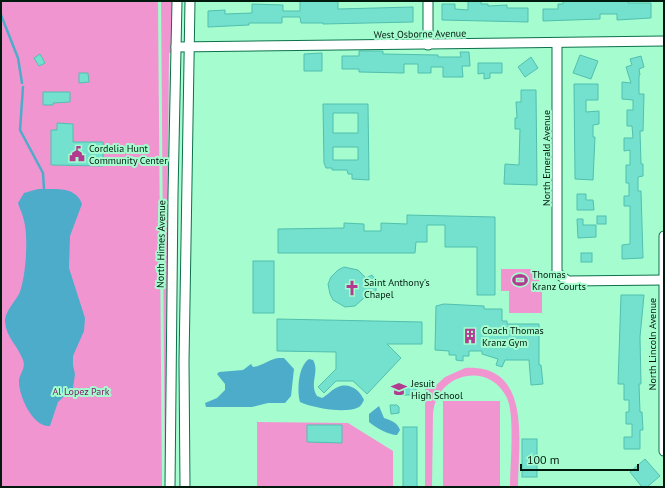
<svg xmlns="http://www.w3.org/2000/svg" width="665" height="488" viewBox="0 0 665 488" font-family="'PT Sans',sans-serif">
  <rect width="100%" height="100%" fill="#a5fccf"/>
  <g fill="#f195d1">
    <path d="M1,1H158L162,487H1Z"/>
    <path d="M161,1H173L172,53H169L165,487Z"/>
    <path d="M501,269H539V291L542,292V313H509V291H501Z"/>
    <path d="M465,368C533,364 518,443 518,487H510C510,465 515,416 507,398C489,360 436,373 433,414L432,487H425V384H433V388L445,377Z"/>
    <rect x="443" y="401" width="57" height="86"/>
    <path d="M257,422L348,423L393,451V487H257Z"/>
  </g>
  <g fill="#4cacca">
    <path d="M38,189C54,190 75,185 82,204L70,236L69,268L85,318L84,331L73,356V365L75,374L73,388L58,402L50,426C33,428 18,395 19,380C20,373 26,368 23,360C18,346 6,337 5,322C4,312 16,301 20,292C26,274 29,235 23,217C22,212 19,208 18,203L24,193Z"/>
    <path d="M279,358H284L294,369L291,396L285,403H268L252,407H206L205,403L217,398L225,390V384L217,374L219,372L243,370L251,364L253,367C262,366 270,359 279,358Z"/>
    <path d="M309,359L313,360C320,372 309,383 317,396L322,398C328,395 332,389 338,387C349,382 360,390 364,400C363,402 361,406 359,407C347,414 312,408 300,402C297,391 298,366 309,359Z"/>
    <path d="M379,406L384,418C392,421 397,422 400,430L397,435C389,435 376,428 369,422V414Z"/>
  </g>
  <g fill="none" stroke-linecap="round" stroke-linejoin="round">
    <g stroke="#4cacca" stroke-width="2.5">
      <path d="M1,15L18,58L22,83"/>
      <path d="M23,87L20,130L43,173L44,189"/>
    </g>
  </g>
  <g fill="#74e0ce" stroke="#51c0ae" fill-rule="evenodd">
    <path d="M300,1H338V9L413,7V22L323,24V23H301L300,17H282V23H249V25L208,27V11L225,10V14L252,13V4L283,5V11H300Z"/>
    <path d="M468,1H481V4H488V6L507,5V8H528V22L442,20V4H455V9L468,10Z"/>
    <path d="M563,1H628V3H651V18L617,20V14H600V19L543,21V9H558V4H563Z"/>
    <path d="M359,51H383V54L438,55V57H461L460,52H469L470,66H462L463,77H443V67H431V73H418V64H404V73L359,72V69H342V56H359Z"/>
    <path d="M322,53V71H304V54Z"/>
    <path d="M40,54L45,63L39,66L34,58Z"/>
    <path d="M580,55L598,61L591,79L573,73Z"/>
    <path d="M641,56L644,67L639,69L640,75H639V94H644L643,131H640L641,164H643V176L638,177V191H641L643,258L622,259V245L630,244V206H624V196H629V183H626V165H630V150L624,151V138H633L632,126H627V110H633V100L622,99V82L631,83L626,67L632,65L630,59Z"/>
    <path d="M531,57L538,68L525,77L518,67Z"/>
    <path d="M478,63H502V73H490V78L484,79V73L478,74Z"/>
    <path d="M79,73H88L89,82L79,83Z"/>
    <path d="M574,84H598V100H586V112L599,111V124L593,125V137H595L593,180L575,179Z"/>
    <path d="M521,90H536L537,185L504,184L505,164L519,165L520,129H515V118H517L516,102H521Z"/>
    <path d="M43,92H70V102L53,103V105H43Z"/>
    <path d="M323,104H368L369,180L352,179V174H348L347,170H332V168H326L324,163ZM333,113H358V133H333ZM333,147H358V160H333Z"/>
    <path d="M57,123L73,124V142H103V166L51,165V130H57Z"/>
    <path d="M577,194H586V200H593L594,210H577Z"/>
    <path d="M407,215L495,217V295H477V247H445V225H427V242H416L415,253H278V229L344,228V223L364,224V231H381V223L407,224Z"/>
    <rect x="597" y="216" width="9" height="8"/>
    <path d="M577,219H583V225H596V237L578,238Z"/>
    <rect x="581" y="253" width="11" height="9"/>
    <rect x="253" y="261" width="21" height="52"/>
    <path d="M344,267L358,270L366,278L372,275L376,281V291L372,300L365,297L355,306L345,307L333,300L330,294L328,284L331,277L338,270Z"/>
    <path d="M621,295H644L640,337L641,384H639L640,412H642L643,430H640V449H624V437H632V424H626V412H629V400H624V384H618Z"/>
    <path d="M444,304L484,306V309H502V321H507V324H539V365H541L543,384L531,385L529,360H505L502,367L496,365L498,359L482,354V351H469V356H463V361L456,360V355H449V351L435,350L436,306Z"/>
    <path d="M277,319L422,322V344H387L401,358L367,394L353,381H336L324,393L318,387L336,369V352L277,351Z"/>
    <rect x="400" y="386" width="16" height="9"/>
    <path d="M390,405H397L399,407V413L391,414Z"/>
    <path d="M307,425H342V443L307,442Z"/>
    <rect x="403" y="427" width="14" height="60"/>
    <rect x="522" y="439" width="15" height="38"/>
    <path d="M645,459L660,476L647,487H642L630,472Z"/>
  </g>
  <g fill="none" stroke-linecap="round" stroke-linejoin="round">
    <defs>
      <g id="minor">
        <path d="M557,43V273L568,281L664,280"/>
        <path d="M428,45V1"/>
        <path d="M176,47L664,41"/>
        <path d="M664,236V451"/>
        <path d="M170,487L173,194L177,1"/>
        <path d="M185,487L184,362L190,1"/>
      </g>
    </defs>
    <use href="#minor" stroke="#0d714c" stroke-width="11"/>
    <use href="#minor" stroke="#fff" stroke-width="9"/>
  </g>
  <defs>
    <symbol id="civic-bare" viewBox="-9 -9 18 18"><path d="M-.6-6.5H3V-4.5H.6V-3L4-1V1h2V6H-6V1h2V-1L-.6-3ZM-1.2 2.5V6h2.4V2.5Z" fill="#b23b90" stroke="#a5fccf" stroke-width="2.5" paint-order="stroke"/></symbol>
    <symbol id="stadium-bare" viewBox="-9 -9 18 18"><path d="M0-5a6.5 5 0 1 0 0 10a6.5 5 0 1 0 0-10ZM-3.5-1.8h7v3.6h-7Z" fill="#b23b90" stroke="#a5fccf" stroke-width="2.5" paint-order="stroke"/></symbol>
    <symbol id="church-bare" viewBox="-9 -9 18 18"><path d="M-1.2-6h2.4v3.5h3.3v2.4h-3.3V6h-2.4V-.1h-3.3v-2.4h3.3Z" fill="#b23b90" stroke="#a5fccf" stroke-width="2.5" paint-order="stroke"/></symbol>
    <symbol id="building-bare" viewBox="-9 -9 18 18"><path d="M-4-6H4V6H1V3H-1V6H-4ZM-2.5-4.3h1.7v1.8h-1.7ZM.8-4.3h1.7v1.8H.8ZM-2.5-1h1.7V.8h-1.7ZM.8-1h1.7V.8H.8Z" fill="#b23b90" stroke="#a5fccf" stroke-width="2.5" paint-order="stroke"/></symbol>
    <symbol id="school-bare" viewBox="-9 -9 18 18"><path d="M0-5L7-2L0 1L-7-2ZM-4 1L0 2.5L4 1V4Q0 6-4 4Z" fill="#b23b90" stroke="#a5fccf" stroke-width="2.5" paint-order="stroke"/></symbol>
  </defs>
  <g fill-rule="evenodd">
    <use href="#civic-bare" x="66" y="143" width="22" height="22"/>
    <use href="#stadium-bare" x="509" y="269" width="22" height="22"/>
    <use href="#church-bare" x="341" y="277" width="22" height="22"/>
    <use href="#building-bare" x="459" y="325" width="22" height="22"/>
    <use href="#school-bare" x="388" y="378" width="22" height="22"/>
  </g>
  <g text-anchor="middle" dominant-baseline="central" stroke-width="4" stroke-linejoin="round" paint-order="stroke">
    <g font-size="10" fill="#011a0e" stroke="#a5fccf">
      <text transform="translate(420 34) rotate(-1)">West Osborne Avenue</text>
      <text transform="translate(546 158) rotate(-90)">North Emerald Avenue</text>
      <text transform="translate(161 244) rotate(-89)">North Himes Avenue</text>
      <text transform="translate(652 344) rotate(-90)">North Lincoln Avenue</text>
    </g>
    <g font-size="10" fill="#011a0e" stroke="#a5fccf" text-anchor="start">
      <text x="89" y="148">Cordelia Hunt<tspan x="89" dy="12">Community Center</tspan></text>
      <text x="532" y="274">Thomas<tspan x="532" dy="12">Kranz Courts</tspan></text>
      <text x="364" y="282">Saint Anthony's<tspan x="364" dy="12">Chapel</tspan></text>
      <text x="482" y="330">Coach Thomas<tspan x="482" dy="12">Kranz Gym</tspan></text>
      <text x="411" y="383">Jesuit<tspan x="411" dy="12">High School</tspan></text>
    </g>
    <g font-size="10" fill="#7d1863" stroke="#a5fccf">
      <text x="81" y="391">Al Lopez Park</text>
    </g>
  </g>
  <rect width="665" height="488" fill="none" stroke="#011a0e" stroke-width="4"/>
  <path d="M521 464v6h117v-6" fill="none" stroke="#011a0e" stroke-width="2"/>
  <text x="527" y="464" font-size="12" fill="#011a0e" stroke="#a5fccf" stroke-width="3" paint-order="stroke">100 m</text>
</svg>
